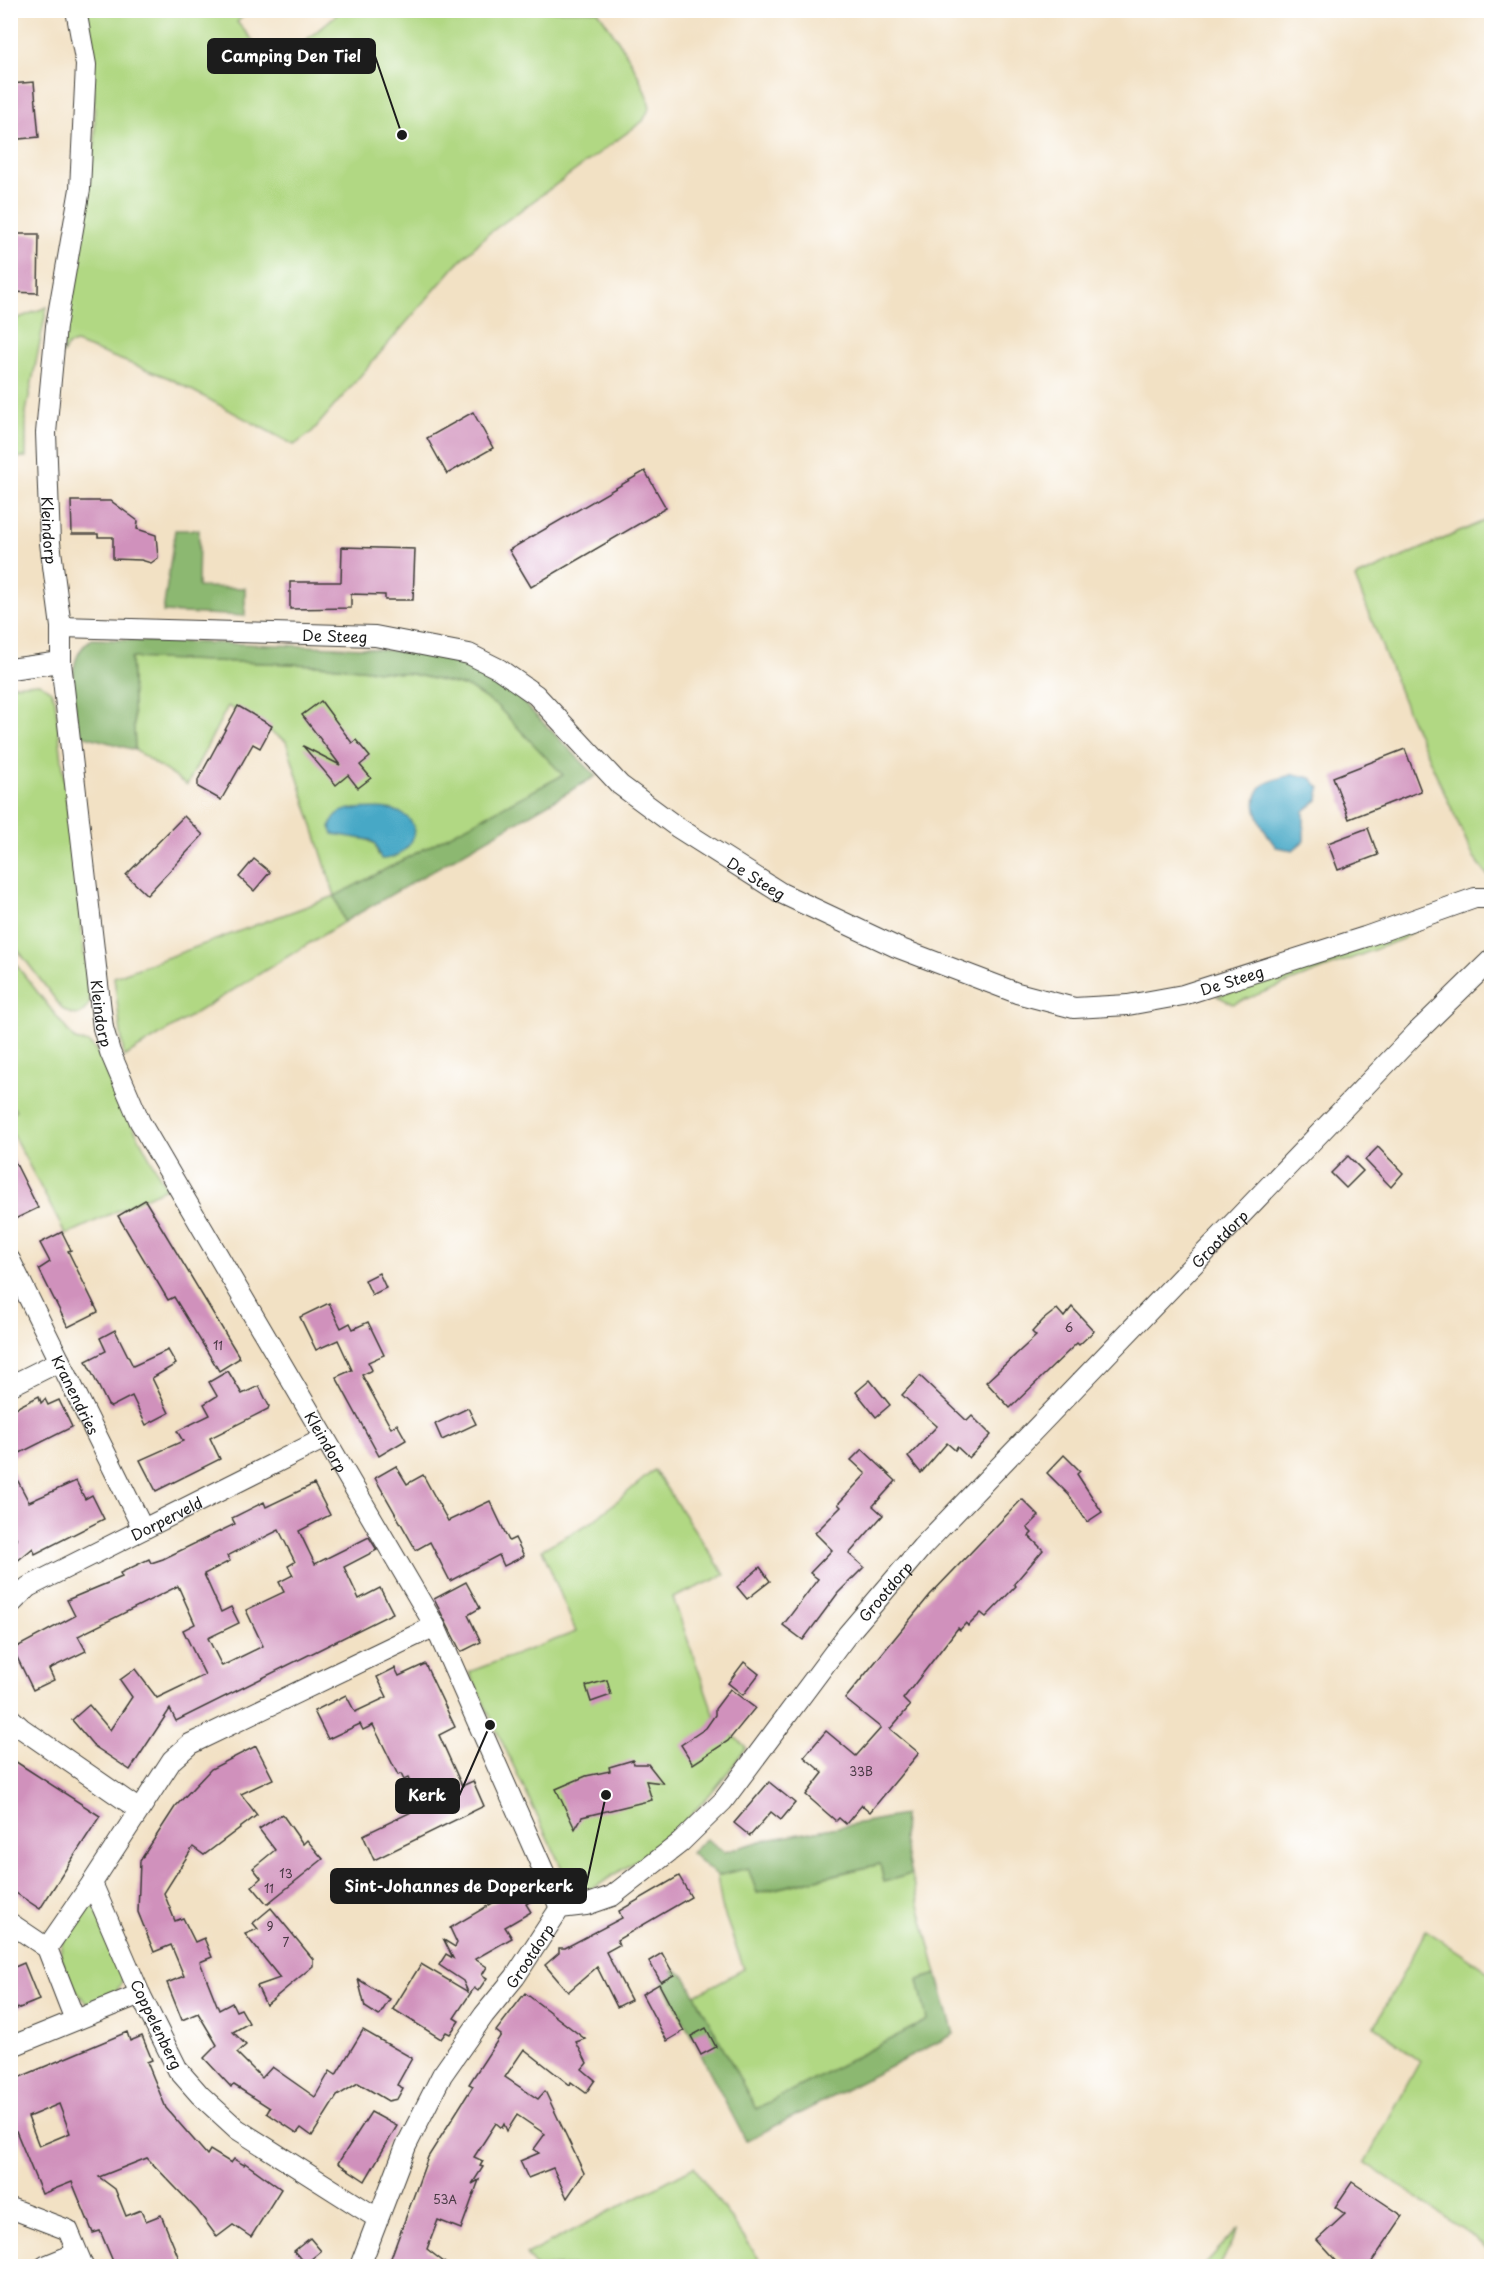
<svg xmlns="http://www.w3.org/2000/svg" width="1502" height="2277" viewBox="0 0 1502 2277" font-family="'Playpen Sans',sans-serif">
  <rect width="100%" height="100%" fill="#fff"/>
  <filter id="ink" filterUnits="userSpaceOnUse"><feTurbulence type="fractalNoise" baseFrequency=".0167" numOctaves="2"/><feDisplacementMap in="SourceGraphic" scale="12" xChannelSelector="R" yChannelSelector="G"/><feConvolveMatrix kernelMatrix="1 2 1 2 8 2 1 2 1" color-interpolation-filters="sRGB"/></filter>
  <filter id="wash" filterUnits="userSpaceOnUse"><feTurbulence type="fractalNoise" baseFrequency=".008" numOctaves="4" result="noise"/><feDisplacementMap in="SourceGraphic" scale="24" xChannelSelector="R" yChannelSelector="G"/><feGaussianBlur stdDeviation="1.35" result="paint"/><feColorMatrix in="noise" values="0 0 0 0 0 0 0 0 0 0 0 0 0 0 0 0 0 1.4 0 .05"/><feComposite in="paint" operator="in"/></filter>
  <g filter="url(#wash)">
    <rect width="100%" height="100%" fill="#f2e1c4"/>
    <g fill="#b1d883" stroke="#667a50" stroke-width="1.5" fill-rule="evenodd">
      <path d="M84,11H249L237,22L275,66L341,11H598C618,40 641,72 650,107L643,121L488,234L456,265L311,433L294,445L169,378L76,343L68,345L62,355L95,143L94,89Z"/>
      <path d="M47,307L26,412V457L11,458V321Z"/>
      <path d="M1491,518V875L1488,876L1474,858L1407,710L1355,578Z"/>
      <path d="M131,658L318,665L412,674L468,687L498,707L564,775L335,896L344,922L124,1057L114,977L335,896L286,741L228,706L187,785L135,750ZM413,832L378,855L375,844L362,837Z"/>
      <path d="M39,683L51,691L55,700L90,1002C82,1018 73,1018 61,1007L11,941V685Z"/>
      <path d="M1416,929L1402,939L1233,1004L1217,996Z"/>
      <path d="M10,957L75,1040L89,1043L100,1055L116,1095L166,1188L66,1235L11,1131V1116L16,1110L10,1104Z"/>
      <path d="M654,1470L725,1575L673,1598L716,1720L746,1747C711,1799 666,1845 612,1876C605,1880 596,1889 588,1889C580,1889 573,1883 567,1879L469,1672L576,1632L542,1549L592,1522Z"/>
      <path d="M880,1864L884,1882L911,1874L937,1974L918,1980L928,2020L756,2109L695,1995L744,1969L722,1907L717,1876L748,1867L758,1893Z"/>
      <path d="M91,1904L96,1908L123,1976C120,1995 107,1997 91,2004C76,2000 56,1958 62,1943C67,1931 78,1918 85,1907Z"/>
      <path d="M1426,1930L1491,1974V2254L1474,2237L1365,2162L1420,2061L1375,2026Z"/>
      <path d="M694,2167L764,2266H535L526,2255Z"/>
      <path d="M1239,2227L1220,2266H1203Z"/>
    </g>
    <g fill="#8cb871" stroke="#546a46" stroke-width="1.5">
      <path d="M175,530H199L198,587L245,588V616L163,612Z"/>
      <path d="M92,639L366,648L442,656L478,670L506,685L596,776L344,922L335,896L563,775L498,707L468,687L412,674L318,665L131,658L135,750L78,734C76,703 62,658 92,639Z"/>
      <path d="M904,1815L903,1839L911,1874L884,1882L880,1864L757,1893L748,1868L717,1876L691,1853L706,1839L725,1852L761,1841Z"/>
      <path d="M675,1970L685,1976L756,2109L927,2020L918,1980L937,1974L954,2034L746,2141L661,1978Z"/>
    </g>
    <g fill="#47a8c6" stroke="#326271" stroke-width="1.5">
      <path d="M1294,774L1311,778L1320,788L1318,800L1304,811V841L1293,850L1276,847C1265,833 1245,804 1262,786C1269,780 1285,777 1294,774Z"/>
      <path d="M351,809C368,809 389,805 404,815C428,831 404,860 381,859L375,844L370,840L333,834L330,827C334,815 339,811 351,809Z"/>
    </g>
    <g id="blocks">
      <g fill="#d091bc" fill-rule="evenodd">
        <path d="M34,82L39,137L10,140V84Z"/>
        <path d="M10,234H39L38,293L10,292Z"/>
        <path d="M473,412L493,448L447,474L427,438Z"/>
        <path d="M645,471L666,508L531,587L509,550Z"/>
        <path d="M71,501H111L138,521L137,529L156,535L158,558L151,563L141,560L113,559V537H98V534H72Z"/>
        <path d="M342,547L415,549L413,600H385V595L351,594V608L290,609V582H341Z"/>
        <path d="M321,701L352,743L356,740L370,757L360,765L371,778L358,788L348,775L336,785L303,746L340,765L302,715Z"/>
        <path d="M238,706L272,726L260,748L253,744L221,800L198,787V780Z"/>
        <path d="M1405,749L1421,791L1349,819L1333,777Z"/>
        <path d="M184,816L203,835L147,895L126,875Z"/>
        <path d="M1368,828L1378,855L1338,870L1328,843Z"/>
        <path d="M254,859L270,872L254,891L239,877Z"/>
        <path d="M1378,1147L1403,1173L1391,1187L1365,1160Z"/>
        <path d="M10,1152L38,1208L15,1219L10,1209Z"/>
        <path d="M1348,1156L1363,1171L1346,1188L1331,1173Z"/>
        <path d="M145,1200L240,1358L219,1371L174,1297L168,1300L118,1216Z"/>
        <path d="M62,1232L71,1250L68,1251L98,1312L68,1327L39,1269L50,1262L40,1243Z"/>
        <path d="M379,1273L386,1288L372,1295L365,1280Z"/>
        <path d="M329,1303L341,1328L350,1323L353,1329L368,1322L384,1355L368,1362L372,1370L362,1375L391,1428L397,1424L406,1440L379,1456L336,1377L352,1370L338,1340L316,1350L300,1317Z"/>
        <path d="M1072,1307L1094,1331L1079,1345L1077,1343L1010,1408L986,1382L1036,1336L1032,1332L1043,1320L1057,1309L1064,1317Z"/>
        <path d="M115,1330L133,1366L168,1350L176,1364L152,1378L169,1413L146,1425L132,1396L111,1407L108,1405L86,1361L106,1351L100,1338Z"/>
        <path d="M228,1371L242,1394L259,1386L269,1406L268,1409L210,1438L220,1459L156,1491L140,1460L183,1441L177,1431L210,1415L204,1404L217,1396L209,1382Z"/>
        <path d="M920,1376L967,1421L972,1416L991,1435L969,1458L957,1447L955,1450L947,1443L921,1473L908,1457L937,1426L902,1395Z"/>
        <path d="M870,1380L890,1405L876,1417L856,1392Z"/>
        <path d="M39,1396L41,1403L45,1399L48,1405L59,1400L72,1427L10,1458V1411Z"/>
        <path d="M468,1408L476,1424L442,1440L435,1424Z"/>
        <path d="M862,1449L896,1481L873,1506L883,1515L849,1554L864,1567L838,1593L803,1640L783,1625L818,1579L810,1573L832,1550L815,1533L841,1507L838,1504L866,1474L851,1460Z"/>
        <path d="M1064,1455L1080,1471L1077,1474L1102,1512L1087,1522L1069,1495L1047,1473Z"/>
        <path d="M10,1466L29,1502L76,1481L85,1499L92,1495L104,1519L35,1554L33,1548L10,1567V1545L17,1539L10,1527Z"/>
        <path d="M396,1466L407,1484L423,1475L448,1521L490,1501L509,1541L515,1538L524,1556L504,1566L499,1555L450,1581L430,1542L416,1550L375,1478Z"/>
        <path d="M314,1484L330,1515L299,1531L315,1564L369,1537L377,1550L344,1567L359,1599L380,1588L393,1613L176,1721L170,1709L130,1770L94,1746L72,1720L89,1705L110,1730L132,1697L120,1680L135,1669L157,1698L205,1675L183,1630L195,1624L178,1586L78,1636L86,1651L49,1669L54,1680L33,1690L13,1649L75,1616L67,1600L122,1577L120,1573L149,1559L151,1563L163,1559L235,1524L232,1518L264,1502L266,1507ZM279,1530L295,1562L288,1566L293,1575L279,1582L284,1592L246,1610L263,1646L222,1666L208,1638L239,1623L231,1607L221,1612L204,1574L230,1561L227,1556Z"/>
        <path d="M1022,1499L1039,1516L1027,1528L1032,1533L1029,1536L1043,1550L1014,1584L1016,1586L986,1617L981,1613L968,1626L966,1623L960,1630L958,1628L903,1699L910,1706L890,1729L919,1753L870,1812L862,1805L846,1824L839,1818L836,1821L806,1795L823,1773L804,1757L826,1731L856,1756L881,1728L845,1699L930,1595Z"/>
        <path d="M760,1567L770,1581L747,1599L737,1587Z"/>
        <path d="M466,1582L480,1608L468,1615L481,1642L461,1652L434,1599Z"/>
        <path d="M744,1662L759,1674L743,1695L728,1683Z"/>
        <path d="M425,1664L455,1727L439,1735L462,1786L473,1781L484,1806L374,1860L363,1835L422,1807L408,1778L404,1780L401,1774L398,1775L373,1725L363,1730L360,1724L328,1739L314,1711L346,1695L355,1712L387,1697L377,1677L395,1668L399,1676Z"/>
        <path d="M607,1680L611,1695L591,1702L586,1686Z"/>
        <path d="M730,1689L755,1708L728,1741L693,1764L681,1745L706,1728L715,1715V1709Z"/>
        <path d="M256,1746L273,1779L241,1794L257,1815L204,1855L193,1847L164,1893L175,1921L183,1918L195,1942L204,1938L212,1957L200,1962L219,2010L232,2003L236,2011L241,2009L249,2023L233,2032L246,2045L237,2053L262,2078L272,2067L315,2097L330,2071L336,2075L363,2030L412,2058L397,2085L403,2088L397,2099L388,2101L358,2083L337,2096L312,2136L301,2128L297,2133L267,2113L270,2108L234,2085L231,2087L204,2058L217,2045L198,2013L182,2020L167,1983L184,1976L171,1945L154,1952L138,1912L140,1861L175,1807L211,1769Z"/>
        <path d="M10,1758L100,1816L40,1909L10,1889Z"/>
        <path d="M633,1760L634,1764H648L663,1783L646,1781L652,1800L582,1817L575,1829L556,1789L586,1776L610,1771L609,1767Z"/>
        <path d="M769,1782L795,1803L781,1820L771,1812L750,1836L734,1823Z"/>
        <path d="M282,1814L303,1844L307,1840L323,1859L267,1904L252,1886L261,1878L253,1868L275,1850L259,1829Z"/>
        <path d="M679,1876L691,1897L617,1940L619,1945L606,1952L631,2000L617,2007L597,1967L568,1992L545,1965L559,1953V1948H565L622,1918L619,1911Z"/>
        <path d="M525,1884L534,1899L526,1904L531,1912L505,1927L512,1938L475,1959L487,1967L482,1975L487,1978L478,1991L474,1988L454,2018L459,2021L450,2034L446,2032L441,2039L393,2009L421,1964L468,1992L463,1981L439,1965L446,1954L453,1958L444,1940L455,1947L457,1943L450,1928Z"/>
        <path d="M271,1908L313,1959V1966L266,2005L257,1986L280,1978L245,1934L258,1929L253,1923Z"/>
        <path d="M662,1953L674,1975L661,1982L649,1961Z"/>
        <path d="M24,1963L39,2000L17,2009L10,1994V1969Z"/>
        <path d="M358,1979L390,1999L379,2016L365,2007Z"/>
        <path d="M659,1984L684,2031L667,2041L642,1994Z"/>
        <path d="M525,1993L585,2039L576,2042L587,2063L582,2069L595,2080L586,2093L571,2082L570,2085L524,2049L505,2077L538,2099L545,2091L584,2173L567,2198L553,2168L528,2178L520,2161L539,2153L534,2149L545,2134L517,2115L507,2131L504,2124L502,2128L496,2123L474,2157L483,2161L480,2166L483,2167L472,2184L479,2180L461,2229L438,2220L427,2249L449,2266H388L428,2157L473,2086L469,2084L501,2035L496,2031Z"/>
        <path d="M706,2028L716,2047L701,2055L691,2036Z"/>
        <path d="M127,2032L130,2041L142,2036L152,2060L147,2062L166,2108L207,2155L210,2150L231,2163L234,2159L244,2165L245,2163L281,2189L251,2237L233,2225L217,2237L197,2210L147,2158L99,2177L115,2189L126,2216L141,2210L146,2221L161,2215L182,2266H115L100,2231L93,2233L72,2182L42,2194L16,2131L10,2133V2076L13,2080ZM59,2104L70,2133L39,2146L28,2117Z"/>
        <path d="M371,2112L397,2126L365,2181L338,2163Z"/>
        <path d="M1352,2182L1403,2216L1369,2266H1341L1317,2240L1345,2214L1335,2207Z"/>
        <path d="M310,2238L321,2251L305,2264L294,2251Z"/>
      </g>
    </g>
  </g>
  <g filter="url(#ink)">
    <use href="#blocks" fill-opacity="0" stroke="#3c3a35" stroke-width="1.5"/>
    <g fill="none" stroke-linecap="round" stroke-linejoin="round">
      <defs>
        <g id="minor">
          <path id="s1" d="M76,10L86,65L80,189L56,326L46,433L50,543L61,627V662L103,1028L110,1052L140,1122L435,1626L560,1908"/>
          <path id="s2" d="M61,627L375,636L469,654L499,669L536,695L620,785L677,827L781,893L896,947L1017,993L1074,1008L1128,1005L1183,995L1365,937L1475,898H1492"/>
          <path d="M10,669L61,662"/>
          <path id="s3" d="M10,1260L143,1529"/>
          <path d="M10,1386L60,1361"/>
          <path id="s4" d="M10,1605L28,1587L325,1438"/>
          <path d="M10,1718L21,1728L138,1809"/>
          <path d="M10,1923L47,1948L75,2020"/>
          <path d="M47,1948L92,1883"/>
          <path d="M10,2047L140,1994"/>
          <path d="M10,2208L68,2230L83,2266"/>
          <path d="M377,2218L237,2129L200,2095L178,2070L140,1994L92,1883L172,1760L190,1744L435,1626"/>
          <path d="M45,2266L77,2253"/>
          <path id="s5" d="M360,2266L406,2146L442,2075L484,2015L515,1977L560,1908L586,1905L612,1896L680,1843L723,1801L847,1635L922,1547L1416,1033L1492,959"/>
        </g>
      </defs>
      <use href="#minor" stroke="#3c3a35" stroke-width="22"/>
      <use href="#minor" stroke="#fff" stroke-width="20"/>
    </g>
  </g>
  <g text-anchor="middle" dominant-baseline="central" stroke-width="4.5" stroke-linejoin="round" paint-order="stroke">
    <g font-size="12" fill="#493944">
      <text x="1069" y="1327">6</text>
      <text x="218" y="1345">11</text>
      <text x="861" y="1771">33B</text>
      <text x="286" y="1873">13</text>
      <text x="269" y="1888">11</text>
      <text x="270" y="1926">9</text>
      <text x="286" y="1942">7</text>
      <text x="445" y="2199">53A</text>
    </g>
    <g font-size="15" fill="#1c1c1c" stroke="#fff">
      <text stroke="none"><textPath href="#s1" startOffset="524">Kleindorp</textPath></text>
      <text stroke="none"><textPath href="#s2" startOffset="274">De Steeg</textPath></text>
      <text stroke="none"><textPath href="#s2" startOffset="777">De Steeg</textPath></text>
      <text stroke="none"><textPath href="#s2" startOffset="1282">De Steeg</textPath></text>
      <text stroke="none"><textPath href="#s1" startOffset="1010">Kleindorp</textPath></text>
      <text stroke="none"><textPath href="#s5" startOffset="1364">Grootdorp</textPath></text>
      <text stroke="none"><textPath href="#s3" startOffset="150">Kranendries</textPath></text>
      <text stroke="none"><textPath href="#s1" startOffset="1496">Kleindorp</textPath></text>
      <text stroke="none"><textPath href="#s4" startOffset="180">Dorperveld</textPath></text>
      <text stroke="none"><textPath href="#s5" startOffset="878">Grootdorp</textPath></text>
      <text stroke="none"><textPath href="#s5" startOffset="356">Grootdorp</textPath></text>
      <text transform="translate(157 2024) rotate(64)">Coppelenberg</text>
    </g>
  </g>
  <path fill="none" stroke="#1c1c1c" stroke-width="2" d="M402 135L375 56M490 1725L459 1796M606 1795L586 1886"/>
  <g fill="#1c1c1c" stroke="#fff" stroke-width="2">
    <circle cx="402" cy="135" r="6"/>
    <circle cx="490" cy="1725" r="6"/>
    <circle cx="606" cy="1795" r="6"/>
  </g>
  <g fill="#1c1c1c" stroke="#1c1c1c" stroke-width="2">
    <rect x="208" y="39" width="167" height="34" rx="6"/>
    <rect x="396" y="1779" width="63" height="34" rx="6"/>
    <rect x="331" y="1869" width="255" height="34" rx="6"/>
  </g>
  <g font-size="16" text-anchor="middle" font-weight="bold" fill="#fff">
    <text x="291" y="62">Camping Den Tiel</text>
    <text x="427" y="1801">Kerk</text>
    <text x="459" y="1892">Sint-Johannes de Doperkerk</text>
  </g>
  <rect width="1502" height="2277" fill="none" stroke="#fff" stroke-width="36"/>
</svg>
